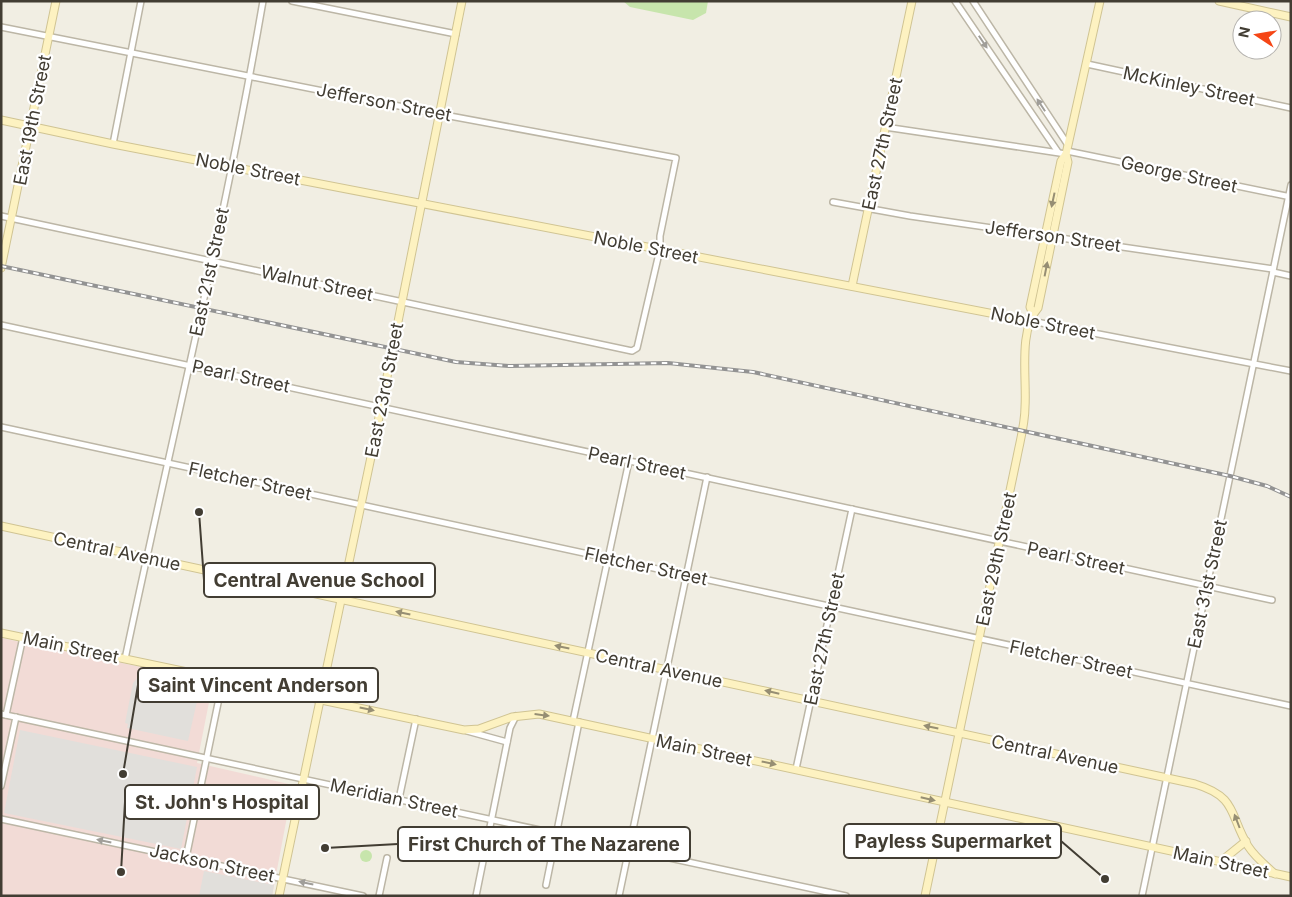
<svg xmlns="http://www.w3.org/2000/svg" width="1292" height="897" viewBox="0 0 1292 897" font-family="Inter,sans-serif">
  <rect width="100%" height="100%" fill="#f1eee3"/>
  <path fill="#f2dbd6" d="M1,638L213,682L197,763L293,785L272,896H1Z"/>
  <g fill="#c7e5ac">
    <path d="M623,1H708L706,13L693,20L630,7Z"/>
    <circle cx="366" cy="856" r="6"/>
  </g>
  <g fill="#e1dfdb">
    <path d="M139,676L200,688L188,741L127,728L128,724L125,723L133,683Z"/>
    <path d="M20,730L197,767L181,849L4,813Z"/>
    <path d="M204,871L274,885L272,896H199Z"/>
  </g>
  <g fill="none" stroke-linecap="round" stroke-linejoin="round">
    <defs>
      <g id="street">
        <path d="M292,1L456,34"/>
        <path d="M955,1L1058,152"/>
        <path d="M973,1L1068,145"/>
        <path d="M1,27L439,114L676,158L660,236V249L637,348L632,351L1,216"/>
        <path d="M1087,64L1291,108"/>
        <path d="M885,127L1066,154"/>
        <path d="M113,144L141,1"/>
        <path d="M1067,151L1291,197"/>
        <path d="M833,202L910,216L1273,269"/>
        <path d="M1273,272L1291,276"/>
        <path d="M1031,321L1291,371"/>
        <path d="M1,325L1272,600"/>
        <path d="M1,427L1291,706"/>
        <path d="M125,659C171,440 225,222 263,1"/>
        <path d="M1,714L846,896"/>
        <path d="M6,715L23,637"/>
        <path d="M573,721L629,461"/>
        <path d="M467,731L507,742"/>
        <path d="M796,769L852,509"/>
        <path d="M1,786L16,717"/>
        <path d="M399,799L416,719"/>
        <path d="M1,819L363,896"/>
        <path d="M186,858L223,679"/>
        <path d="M546,885L579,722"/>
        <path d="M379,896L387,858"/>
        <path d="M476,896L510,728L516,716"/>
        <path d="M619,896L707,477"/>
        <path d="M1142,896L1291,185"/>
      </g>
      <g id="secondary">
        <path d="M1219,1L1291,17"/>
        <path d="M1,120L113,144L1031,321"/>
        <path d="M1,268L56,1"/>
        <path d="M852,286L912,1"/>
        <path d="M1033,314L1030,307L1061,161L1066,154L1100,1"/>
        <path d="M1,526L1195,784C1238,797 1229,815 1248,846C1255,857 1265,865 1275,874"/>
        <path d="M1,633L464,730L479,729L512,717L539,714L1291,877"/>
        <path d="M1220,862L1246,841"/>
        <path d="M279,896L371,457L462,1"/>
        <path d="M925,896L1017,457C1020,441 1025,424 1025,407C1027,379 1018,330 1038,308L1068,162L1066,154"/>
      </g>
    </defs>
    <use href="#street" stroke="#bcb6a6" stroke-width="8"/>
    <use href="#secondary" stroke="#d0c493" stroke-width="9"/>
    <use href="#street" stroke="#fff" stroke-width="5"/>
    <use href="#secondary" stroke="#fdf2c1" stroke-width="7"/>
    <defs>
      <path id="rail" d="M1,266L456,362L509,366L668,363L753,372L1230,476L1267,486L1291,497"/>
    </defs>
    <use href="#rail" stroke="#939393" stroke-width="4"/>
    <use href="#rail" stroke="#fff" stroke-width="2" stroke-dasharray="5.5" stroke-linecap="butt"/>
  </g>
  <defs><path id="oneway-solid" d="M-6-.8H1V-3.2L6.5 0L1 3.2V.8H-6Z" transform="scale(1.25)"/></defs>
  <g fill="#a09e99">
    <use href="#oneway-solid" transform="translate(983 42) rotate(56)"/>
    <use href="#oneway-solid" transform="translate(1041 105) rotate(-123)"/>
    <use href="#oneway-solid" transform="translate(104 841) rotate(-168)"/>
    <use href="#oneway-solid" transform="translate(306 883) rotate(-168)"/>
  </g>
  <g fill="#968e73">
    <use href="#oneway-solid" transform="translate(1053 200) rotate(102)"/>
    <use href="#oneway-solid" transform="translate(1046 269) rotate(-79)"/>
    <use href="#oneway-solid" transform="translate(403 613) rotate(-168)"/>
    <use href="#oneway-solid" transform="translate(562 647) rotate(-168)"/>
    <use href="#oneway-solid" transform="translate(772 692) rotate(-167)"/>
    <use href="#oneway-solid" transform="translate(367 709) rotate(12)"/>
    <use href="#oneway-solid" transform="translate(542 715) rotate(7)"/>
    <use href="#oneway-solid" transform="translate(931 727) rotate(-168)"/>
    <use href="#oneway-solid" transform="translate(769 763) rotate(12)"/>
    <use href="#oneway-solid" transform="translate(928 799) rotate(13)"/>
    <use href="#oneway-solid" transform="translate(1237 821) rotate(-111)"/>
  </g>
  <g text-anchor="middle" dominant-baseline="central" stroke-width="4.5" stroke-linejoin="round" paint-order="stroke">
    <g font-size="18" fill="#423d33" stroke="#fff">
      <text transform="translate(1189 86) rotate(12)">McKinley Street</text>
      <text transform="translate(384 102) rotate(11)">Jefferson Street</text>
      <text transform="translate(32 120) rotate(-79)">East 19th Street</text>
      <text transform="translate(882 144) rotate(-78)">East 27th Street</text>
      <text transform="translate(248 169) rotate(11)">Noble Street</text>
      <text transform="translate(1179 174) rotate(12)">George Street</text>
      <text transform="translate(1053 236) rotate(8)">Jefferson Street</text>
      <text transform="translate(646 247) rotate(11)">Noble Street</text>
      <text transform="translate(209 272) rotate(-78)">East 21st Street</text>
      <text transform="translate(317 283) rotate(12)">Walnut Street</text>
      <text transform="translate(1043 323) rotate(11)">Noble Street</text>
      <text transform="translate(241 376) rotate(12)">Pearl Street</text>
      <text transform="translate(384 390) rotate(-79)">East 23rd Street</text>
      <text transform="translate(637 463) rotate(12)">Pearl Street</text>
      <text transform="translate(250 481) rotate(12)">Fletcher Street</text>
      <text transform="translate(117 551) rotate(12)">Central Avenue</text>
      <text transform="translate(1076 558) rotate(12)">Pearl Street</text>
      <text transform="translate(996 559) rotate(-78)">East 29th Street</text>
      <text transform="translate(646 566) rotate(12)">Fletcher Street</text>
      <text transform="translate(1207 584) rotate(-78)">East 31st Street</text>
      <text transform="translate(824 639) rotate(-78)">East 27th Street</text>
      <text transform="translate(71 647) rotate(12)">Main Street</text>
      <text transform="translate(1071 659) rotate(12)">Fletcher Street</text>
      <text transform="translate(659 668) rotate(12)">Central Avenue</text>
      <text transform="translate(704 750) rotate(12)">Main Street</text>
      <text transform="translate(1055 754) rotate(12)">Central Avenue</text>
      <text transform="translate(394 798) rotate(12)">Meridian Street</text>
      <text transform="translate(1221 862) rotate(12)">Main Street</text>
      <text transform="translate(212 863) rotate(12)">Jackson Street</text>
    </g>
  </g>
  <path fill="none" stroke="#423d33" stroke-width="2" d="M199 512L204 580M123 774L138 685M121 872L125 802M1105 879L1061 841M325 848L398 844"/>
  <g fill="#423d33" stroke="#fff" stroke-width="2">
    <circle cx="199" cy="512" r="5"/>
    <circle cx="123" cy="774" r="5"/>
    <circle cx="121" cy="872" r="5"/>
    <circle cx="1105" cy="879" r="5"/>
    <circle cx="325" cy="848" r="5"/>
  </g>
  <g fill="#fff" stroke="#423d33" stroke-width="2">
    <rect x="204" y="563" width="231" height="34" rx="5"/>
    <rect x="138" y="668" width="240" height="34" rx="5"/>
    <rect x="125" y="785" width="194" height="34" rx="5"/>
    <rect x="844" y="824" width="217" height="34" rx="5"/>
    <rect x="398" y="827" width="292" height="34" rx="5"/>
  </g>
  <g font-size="19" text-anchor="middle" font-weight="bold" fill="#423d33">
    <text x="319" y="587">Central Avenue School</text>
    <text x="258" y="692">Saint Vincent Anderson</text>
    <text x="222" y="809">St. John's Hospital</text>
    <text x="953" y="848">Payless Supermarket</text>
    <text x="544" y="851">First Church of The Nazarene</text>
  </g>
  <rect width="1292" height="897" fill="none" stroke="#423d33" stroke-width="5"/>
  <g transform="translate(1257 35) rotate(282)"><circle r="24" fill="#ffffff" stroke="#b3b1ad"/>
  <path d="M0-4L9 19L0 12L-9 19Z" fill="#f54616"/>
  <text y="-8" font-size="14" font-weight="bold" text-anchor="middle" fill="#423d33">N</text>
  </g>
</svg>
